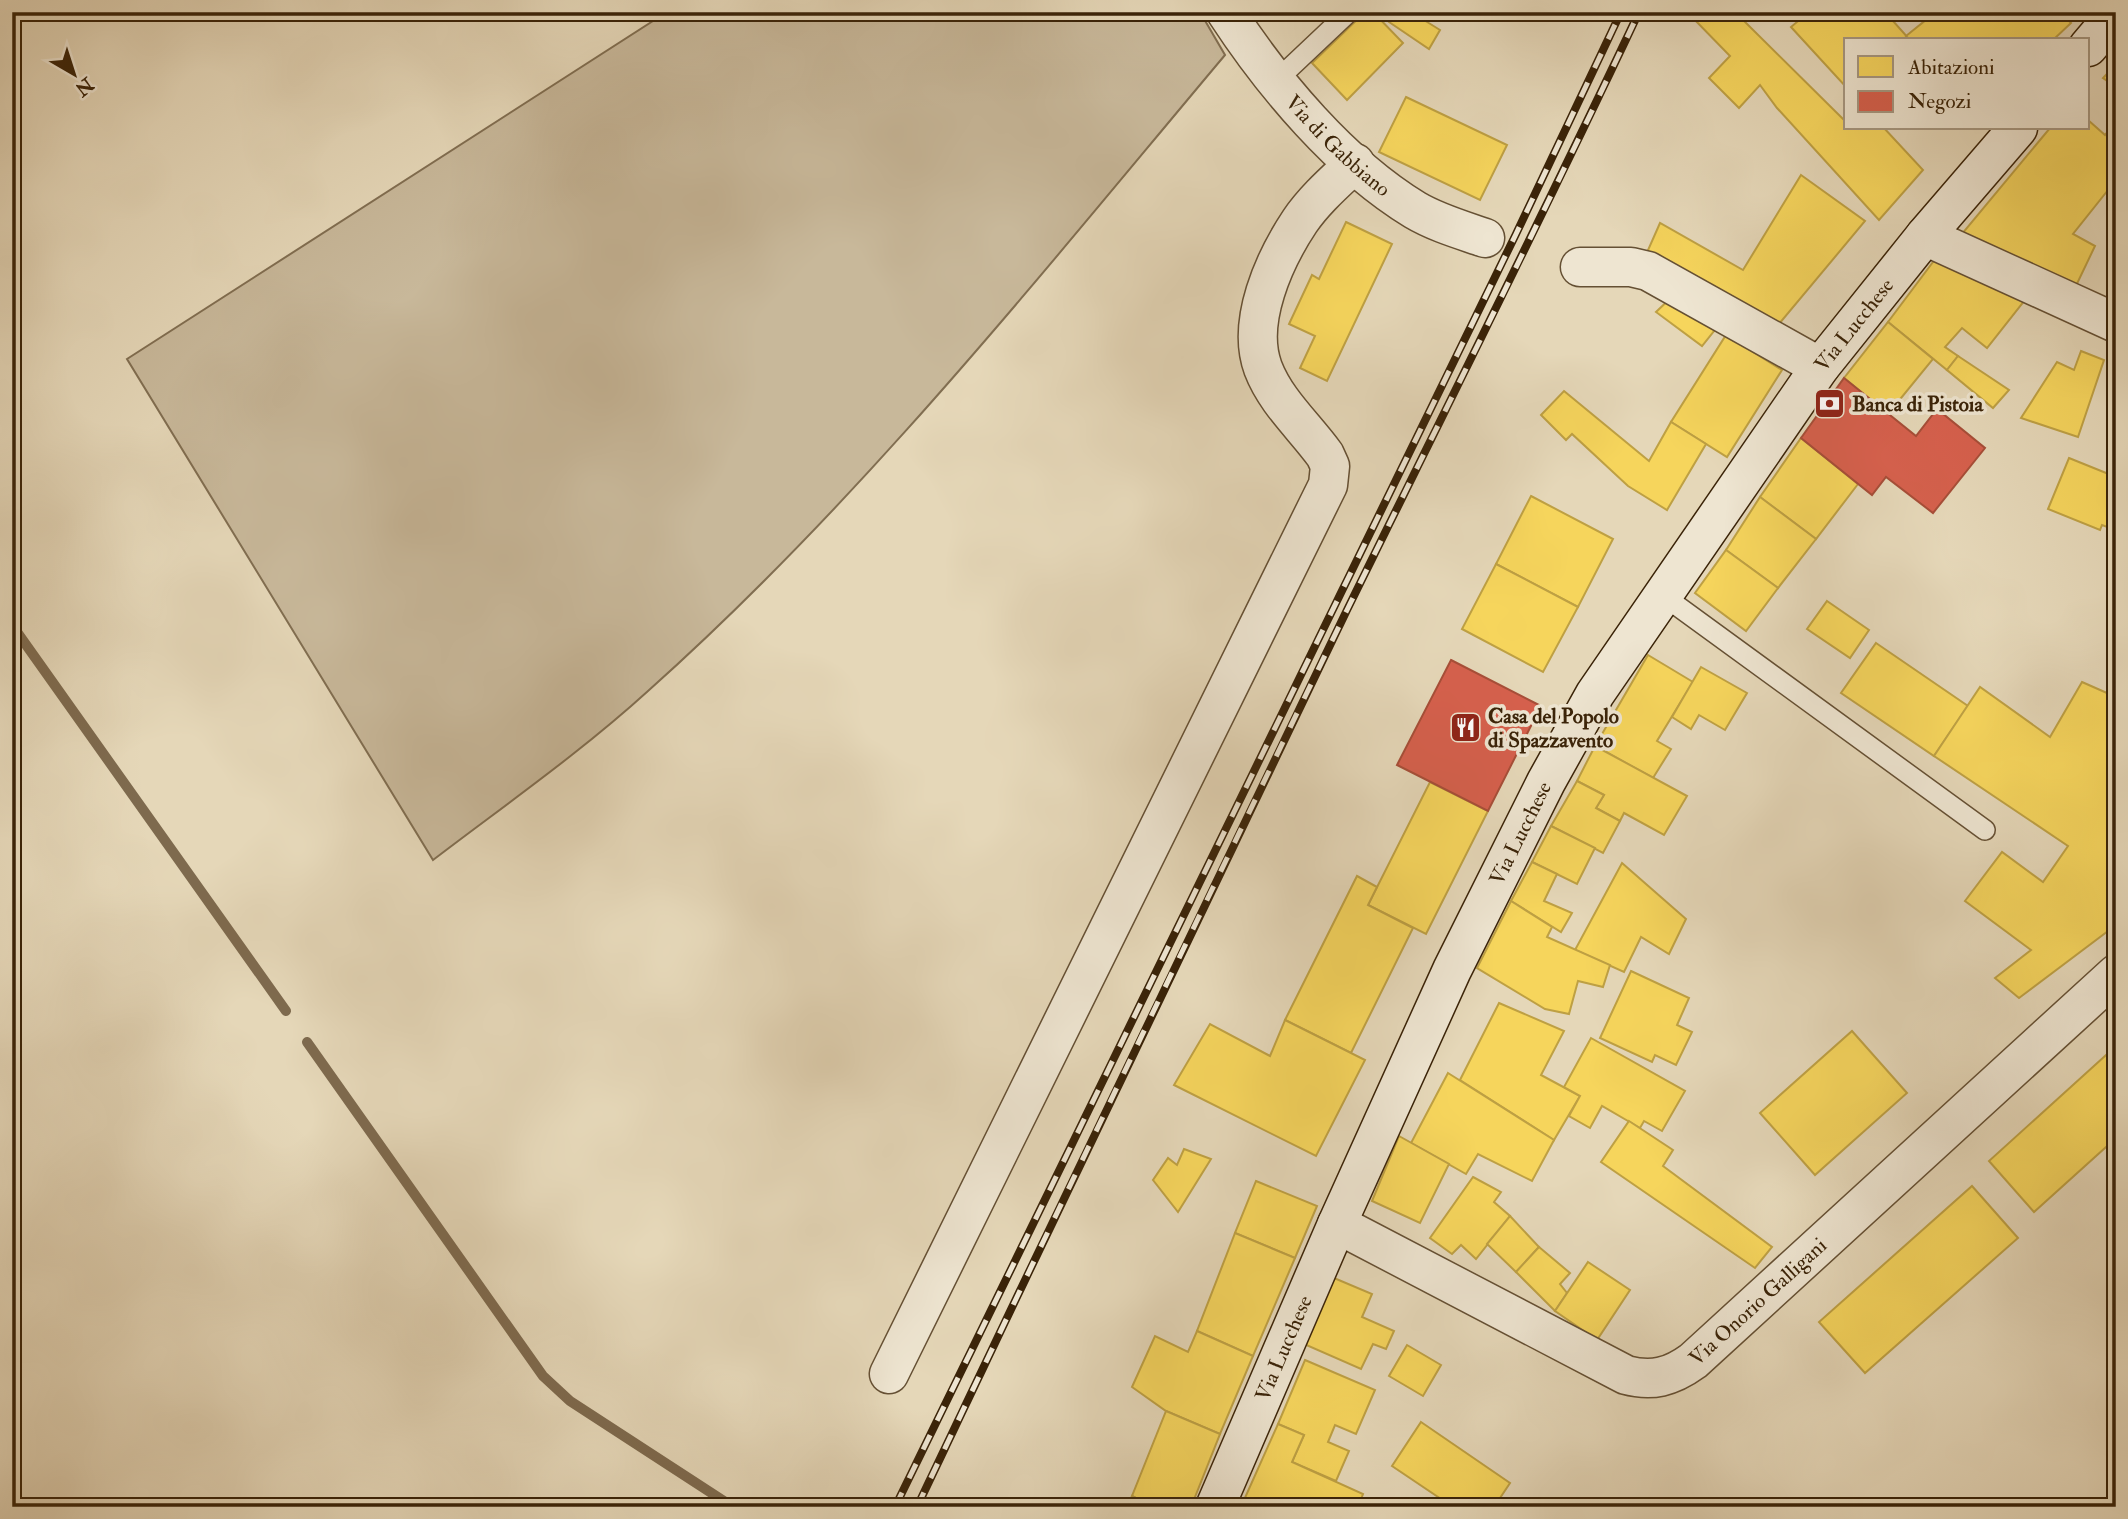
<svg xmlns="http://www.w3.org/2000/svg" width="2128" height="1519" viewBox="0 0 2128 1519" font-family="'IM FELL Double Pica',serif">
  <rect width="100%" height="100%" fill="#e5d7b8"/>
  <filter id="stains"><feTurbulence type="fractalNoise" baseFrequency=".00286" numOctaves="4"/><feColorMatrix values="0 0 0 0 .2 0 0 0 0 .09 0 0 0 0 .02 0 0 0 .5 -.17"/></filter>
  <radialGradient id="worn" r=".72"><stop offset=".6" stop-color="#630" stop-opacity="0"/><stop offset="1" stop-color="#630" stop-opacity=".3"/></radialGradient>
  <path fill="#c8b89a" stroke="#816e51" stroke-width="2" d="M667,12H1200L1225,55C1041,274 862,500 648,691C581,752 505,805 433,860L127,359Z"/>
  <g fill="#f6d55c" stroke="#bea043" stroke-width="2">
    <path d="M1365,12H1373L1403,43L1347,100L1312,63Z"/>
    <path d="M1394,12H1411L1440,30L1429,49L1389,22Z"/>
    <path d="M1691,12H1735L1843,119L1846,115V128H1884L1923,170L1879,220L1777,108L1760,85L1739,108L1709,78L1730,56L1689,14Z"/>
    <path d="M1788,12H1885L1910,40H1846V87L1791,27L1797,22Z"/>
    <path d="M1921,12H2060L2071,23L2053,40H1910L1906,36L1927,19Z"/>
    <path d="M2116,64V87L2103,78Z"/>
    <path d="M1406,97L1507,145L1480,200L1379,152Z"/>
    <path d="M2088,120L2105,135L2116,122V180L2073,234L2095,246L2074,290L1956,241L2050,128H2088Z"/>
    <path d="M1801,175L1865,221L1779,324L1645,257L1660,223L1743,270Z"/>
    <path d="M1346,222L1392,244L1327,381L1300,368L1315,336L1289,324L1312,275L1319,279Z"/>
    <path d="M1939,254L2028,296L1987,348L1962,328L1945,347L1958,356L1947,370L1888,322Z"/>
    <path d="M1675,294L1722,321L1702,346L1656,312Z"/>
    <path d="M1888,322L1933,359L1888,414L1844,378Z"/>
    <path d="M1726,335L1782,370L1727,457L1671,422Z"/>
    <path d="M2081,351L2104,360L2078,437L2021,418L2057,362L2074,370Z"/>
    <path d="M1958,356L2009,390L1993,408L1947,370Z"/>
    <path d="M1564,391L1649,461L1671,422L1706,444L1667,510L1628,486L1572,434L1566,440L1541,415Z"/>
    <path d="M1801,438L1858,484L1816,539L1760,497Z"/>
    <path d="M2069,458L2116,477V530L2102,525L2100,530L2048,509Z"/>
    <path d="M1531,496L1613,539L1578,607L1496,564Z"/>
    <path d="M1760,497L1816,539L1778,588L1726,550Z"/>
    <path d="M1726,550L1778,588L1746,631L1695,593Z"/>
    <path d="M1496,564L1578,607L1543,672L1462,629Z"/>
    <path d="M1827,601L1869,630L1850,658L1807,629Z"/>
    <path d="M1876,643L1968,706L1934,756L1841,693Z"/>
    <path d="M1648,655L1693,682L1657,741L1671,749L1653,778L1595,746Z"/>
    <path d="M1701,667L1747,693L1725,730L1699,715L1691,729L1672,717Z"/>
    <path d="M2082,682L2116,697V925L2019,998L1995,978L2031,950L1965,901L2002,852L2043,882L2068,846L1934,756L1980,687L2050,737Z"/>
    <path d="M1595,746L1687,796L1664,835L1624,813L1620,821L1596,808L1604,795L1577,781Z"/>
    <path d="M1577,781L1604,795L1596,808L1620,821L1603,853L1551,826Z"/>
    <path d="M1430,782L1488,811L1426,934L1368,905Z"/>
    <path d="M1551,826L1595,848L1577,884L1532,862Z"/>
    <path d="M1532,862L1557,874L1544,901L1572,913L1561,932L1511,901Z"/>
    <path d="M1622,863L1686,919L1669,954L1641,937L1624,972L1575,950Z"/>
    <path d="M1357,876L1377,887L1368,905L1413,928L1351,1053L1285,1020Z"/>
    <path d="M1511,901L1552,927L1547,937L1610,965L1603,987L1578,981L1569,1014L1545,1009L1477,968Z"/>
    <path d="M1631,971L1689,998L1677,1025L1692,1032L1676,1065L1655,1055L1652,1062L1600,1038Z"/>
    <path d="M1499,1003L1564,1031L1541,1075L1580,1096L1554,1140L1460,1080Z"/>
    <path d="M1285,1020L1365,1060L1316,1156L1174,1085L1210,1024L1270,1056Z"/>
    <path d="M1852,1031L1907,1093L1815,1175L1760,1113Z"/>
    <path d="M1591,1038L1685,1091L1662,1131L1644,1121L1640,1128L1602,1106L1590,1128L1569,1116L1580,1096L1564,1087Z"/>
    <path d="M2116,1046V1138L2034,1212L1989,1161Z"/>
    <path d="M1448,1073L1554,1140L1532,1181L1478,1154L1466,1174L1411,1143Z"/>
    <path d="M1629,1121L1673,1150L1663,1166L1772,1247L1755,1268L1601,1162Z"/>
    <path d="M1399,1136L1449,1164L1420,1223L1372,1201Z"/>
    <path d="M1184,1149L1211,1159L1178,1212L1153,1180L1168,1158L1177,1165Z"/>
    <path d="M1473,1177L1501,1192L1494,1202L1510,1216L1476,1259L1461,1245L1452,1254L1430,1238Z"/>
    <path d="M1256,1181L1317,1206L1295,1258L1235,1233Z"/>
    <path d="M1972,1186L2018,1238L1865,1373L1819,1322Z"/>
    <path d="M1510,1216L1539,1247L1516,1272L1487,1244Z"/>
    <path d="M1235,1233L1295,1258L1253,1356L1197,1331Z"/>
    <path d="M1539,1247L1570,1273L1560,1284L1567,1293L1555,1311L1516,1272Z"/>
    <path d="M1588,1262L1630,1290L1597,1340L1555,1311Z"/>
    <path d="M1334,1278L1372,1294L1362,1317L1394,1331L1386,1349L1373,1344L1361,1369L1304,1344Z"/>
    <path d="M1197,1331L1253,1356L1220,1434L1166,1411L1132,1387L1155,1336L1188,1352Z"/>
    <path d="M1407,1345L1441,1365L1423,1396L1389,1376Z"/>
    <path d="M1305,1360L1375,1390L1356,1434L1335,1425L1328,1442L1349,1451L1336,1481L1292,1462L1304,1435L1278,1424Z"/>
    <path d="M1166,1411L1220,1434L1191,1507H1153L1132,1496Z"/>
    <path d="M1421,1422L1510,1483L1494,1507H1453L1392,1466Z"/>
    <path d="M1278,1424L1304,1435L1292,1462L1363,1494L1358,1507H1259L1244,1500Z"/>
    <path d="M1132,1496L1153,1507H1128Z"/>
  </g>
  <g fill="#d6604d" stroke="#a74e38" stroke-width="2">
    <path d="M1844,378L1916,436L1937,409L1985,448L1933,513L1886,477L1872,495L1801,438Z"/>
    <path d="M1451,660L1541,706L1488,811L1397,765Z"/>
  </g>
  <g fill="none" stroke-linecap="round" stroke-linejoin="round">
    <g stroke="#7e6a4e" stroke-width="10">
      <path d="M12,625L286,1011"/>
      <path d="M307,1042L543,1376L570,1401L733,1507"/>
    </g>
    <defs>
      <g id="lane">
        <path d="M1277,80L1349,12"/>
        <path d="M1661,594L1985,830"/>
      </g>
      <g id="street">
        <path id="s1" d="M1226,12C1273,84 1341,165 1415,210C1437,223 1462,230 1485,238"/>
        <path d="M1925,236L2116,323"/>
        <path d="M1580,267H1631L1648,271L1820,367"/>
        <path id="s2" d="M1337,1224L1626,1375C1652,1382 1671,1377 1693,1361L2116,974"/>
        <path d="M889,1374L1328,485L1330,466L1325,455C1304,426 1276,402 1263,368C1246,322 1274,260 1300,221C1315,199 1336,181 1355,163"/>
      </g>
      <g id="secondary">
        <path d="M2088,47L2116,14"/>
        <path id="s3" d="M1215,1507L1337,1224L1452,970L1546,782L1595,694L1820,367L1925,236L2018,128"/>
      </g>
    </defs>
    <use href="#lane" stroke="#655034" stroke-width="22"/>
    <use href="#street" stroke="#655034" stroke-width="41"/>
    <use href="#secondary" stroke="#3a2308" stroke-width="41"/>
    <use href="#lane" stroke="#eee5d1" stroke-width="19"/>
    <use href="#street" stroke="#eee5d1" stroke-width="38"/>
    <use href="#secondary" stroke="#eee5d1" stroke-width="38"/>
    <defs>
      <g id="rail">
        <path d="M895,1507L1516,234L1621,12"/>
        <path d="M917,1507C1059,1208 1202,909 1346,612C1444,412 1544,214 1639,12"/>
      </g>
    </defs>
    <use href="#rail" stroke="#3a2308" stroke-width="8"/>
    <use href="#rail" stroke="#eee5d1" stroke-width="5" stroke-dasharray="16" stroke-linecap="butt"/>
  </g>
  <defs>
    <symbol id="bank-square" viewBox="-11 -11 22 22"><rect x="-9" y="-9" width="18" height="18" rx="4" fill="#8f2418" stroke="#eee5d1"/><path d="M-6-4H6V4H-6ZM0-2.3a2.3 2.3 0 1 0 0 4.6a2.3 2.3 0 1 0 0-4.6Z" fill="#fff"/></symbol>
    <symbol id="restaurant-square" viewBox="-11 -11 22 22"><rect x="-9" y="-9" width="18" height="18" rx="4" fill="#8f2418" stroke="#eee5d1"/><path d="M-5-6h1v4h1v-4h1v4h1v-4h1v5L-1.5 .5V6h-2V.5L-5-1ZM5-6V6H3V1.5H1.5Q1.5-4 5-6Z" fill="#fff"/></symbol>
  </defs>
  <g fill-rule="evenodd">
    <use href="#bank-square" x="1812" y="386" width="35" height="35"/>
    <use href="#restaurant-square" x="1448" y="710" width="35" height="35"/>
  </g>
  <g text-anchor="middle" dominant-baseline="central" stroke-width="7" stroke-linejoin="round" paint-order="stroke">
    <g font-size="21" fill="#3a2308" stroke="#eee5d1">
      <text stroke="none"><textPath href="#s1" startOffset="175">Via di Gabbiano</textPath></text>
      <text stroke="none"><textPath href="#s3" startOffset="1349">Via Lucchese</textPath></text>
      <text stroke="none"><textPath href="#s3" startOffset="740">Via Lucchese</textPath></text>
      <text stroke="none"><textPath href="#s2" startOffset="485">Via Onorio Galligani</textPath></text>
      <text stroke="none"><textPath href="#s3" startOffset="173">Via Lucchese</textPath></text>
    </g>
    <g font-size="21" font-weight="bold" fill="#3a2308" stroke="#eee5d1" text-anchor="start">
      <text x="1852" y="404">Banca di Pistoia</text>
      <text x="1488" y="716">Casa del Popolo<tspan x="1488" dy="24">di Spazzavento</tspan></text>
    </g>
  </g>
  <rect width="2128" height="1519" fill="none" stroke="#e5d7b8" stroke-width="42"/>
  <rect x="14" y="14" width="2100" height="1491" fill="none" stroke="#3a2308" stroke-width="3.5"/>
  <rect x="21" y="21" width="2086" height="1477" fill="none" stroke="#3a2308" stroke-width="2"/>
  <rect x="1844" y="38" width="245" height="91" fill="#eee5d1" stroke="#a69781" stroke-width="2"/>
  <rect x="1858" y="56" width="35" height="21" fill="#f6d55c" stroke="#a69781" stroke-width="2"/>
  <text x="1908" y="74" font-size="21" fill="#3a2308">Abitazioni</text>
  <rect x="1858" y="91" width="35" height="21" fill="#d6604d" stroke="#a69781" stroke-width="2"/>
  <text x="1908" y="108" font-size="21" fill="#3a2308">Negozi</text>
  <g transform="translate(74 74) rotate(141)" stroke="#eee5d1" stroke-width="5" paint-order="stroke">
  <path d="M0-5L12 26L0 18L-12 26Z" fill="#3a2308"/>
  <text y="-10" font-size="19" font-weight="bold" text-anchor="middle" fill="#3a2308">N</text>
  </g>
  <rect width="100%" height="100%" filter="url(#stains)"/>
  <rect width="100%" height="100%" fill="url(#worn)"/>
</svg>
